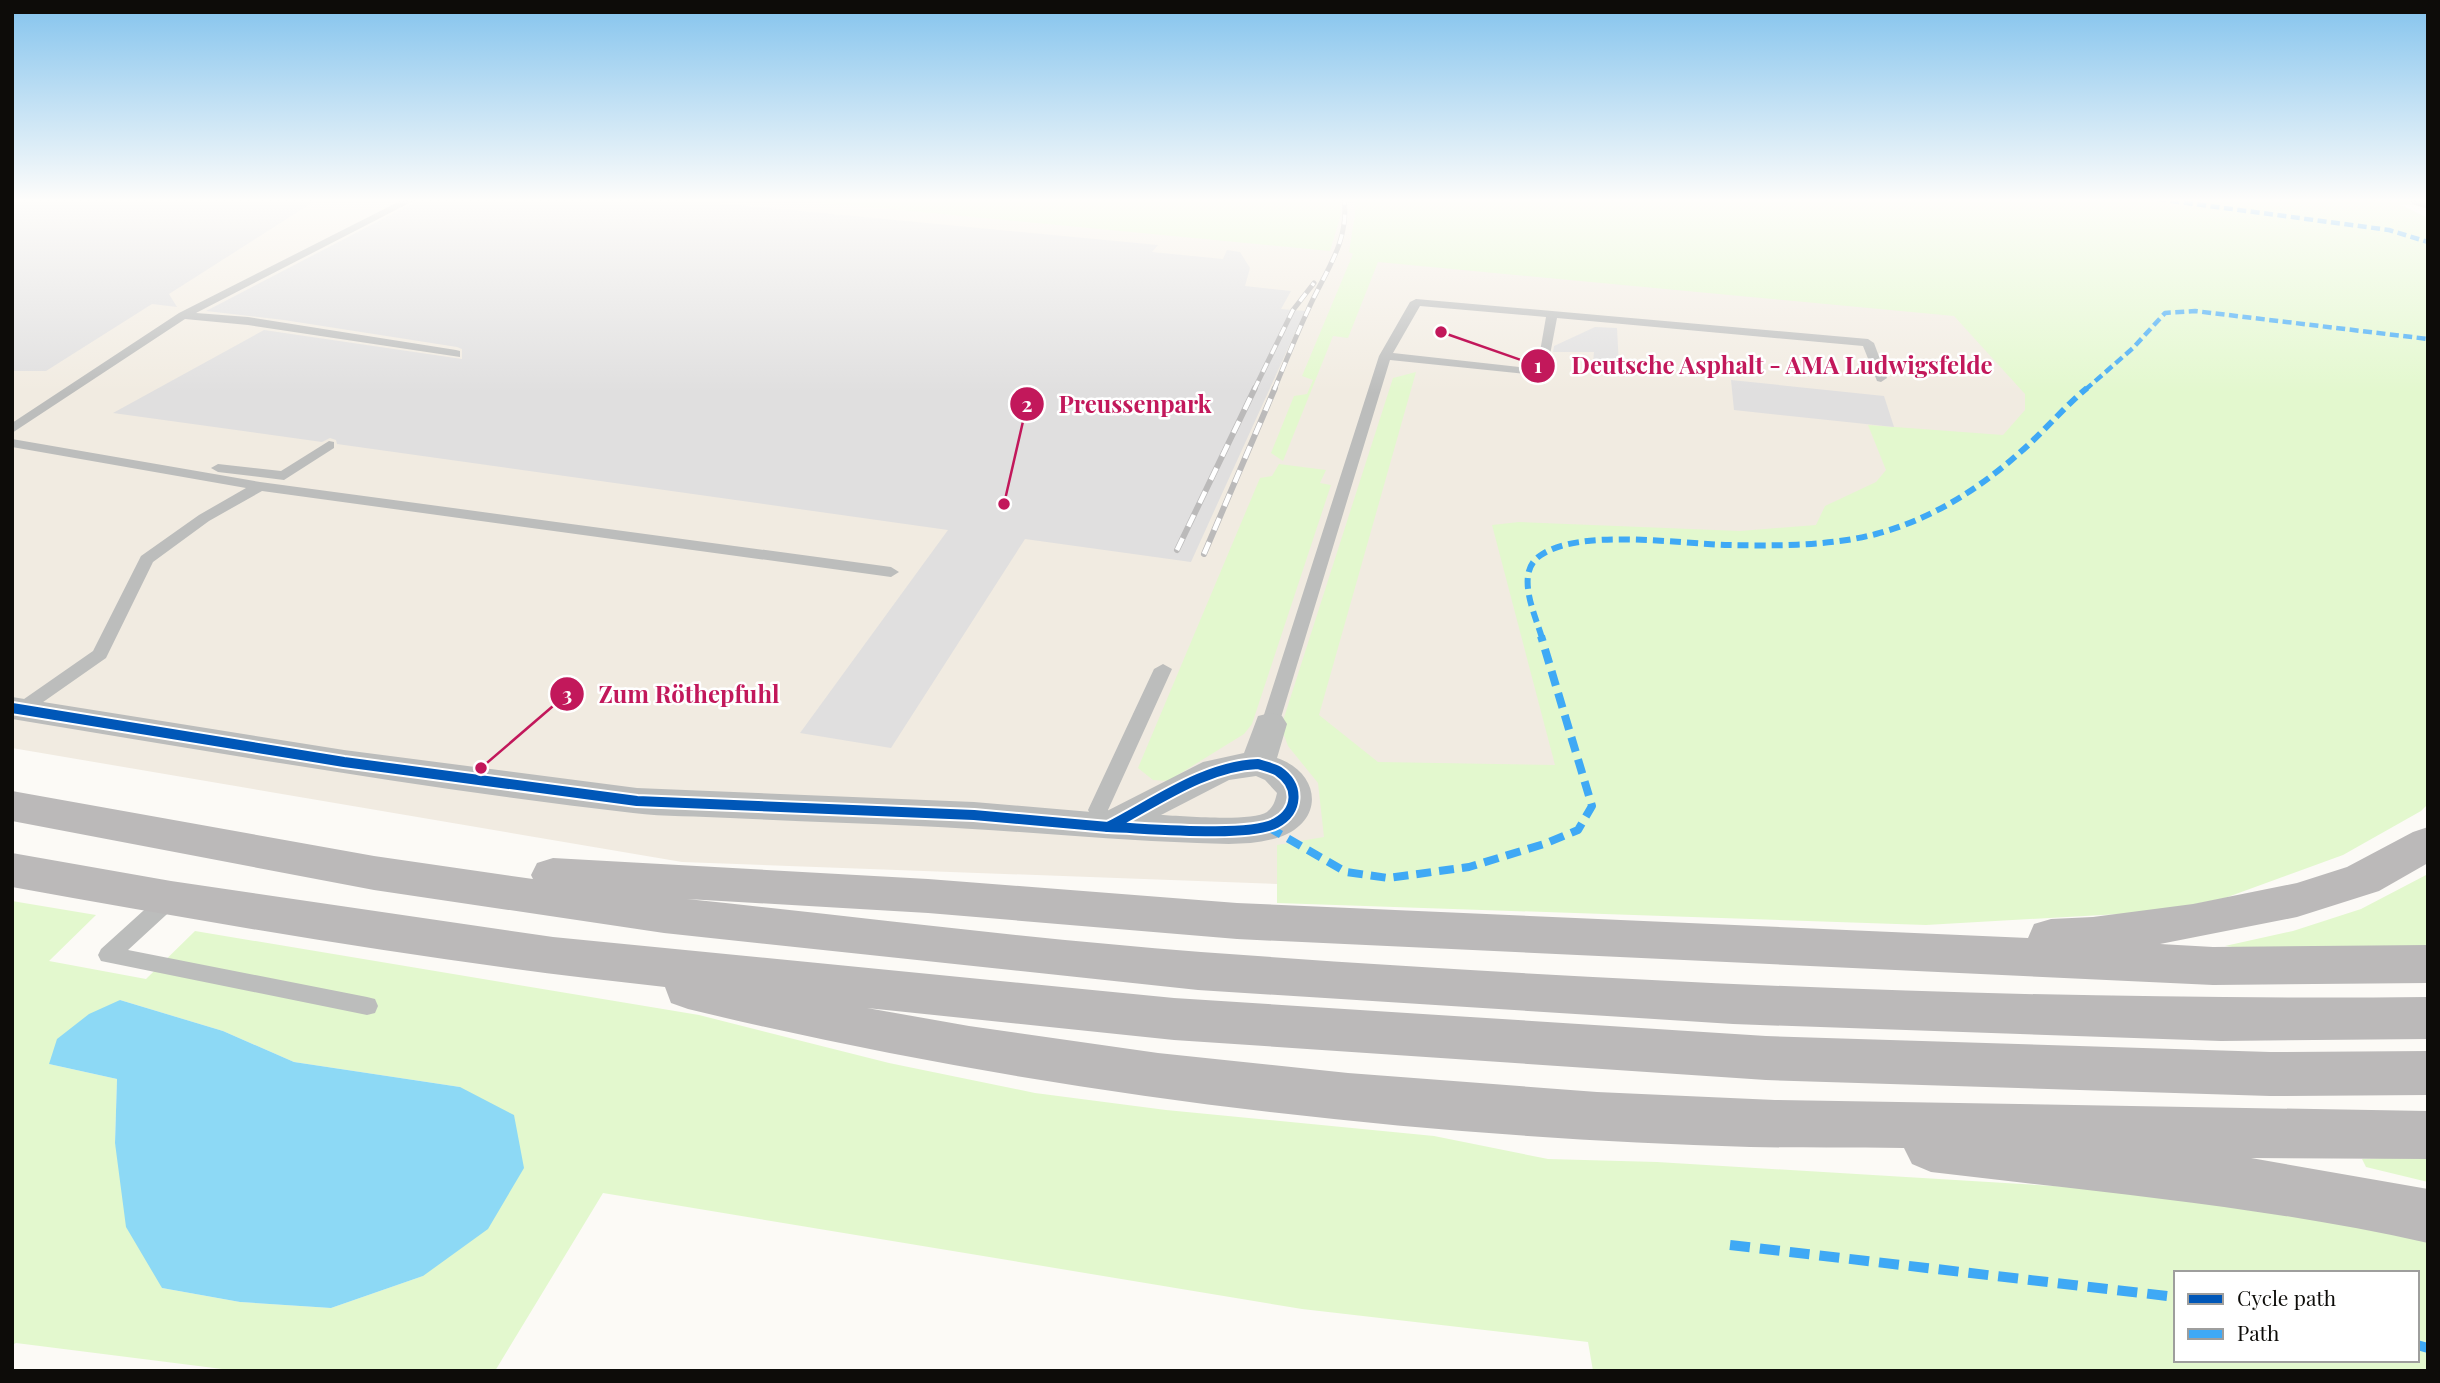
<svg xmlns="http://www.w3.org/2000/svg" width="2440" height="1383" viewBox="0 0 2440 1383" font-family="'Playfair Display',serif">
  <rect width="100%" height="100%" fill="#fcfaf6"/>
  <path fill="#f1ebe1" d="M12,199H2085L2114,454L1710,900L682,862L12,748Z"/>
  <g fill="#e3f8ce" fill-rule="evenodd">
    <path d="M785,199H1340L1341,214L1330,251Z"/>
    <path d="M1354,199H2402L2411,204L2401,205L2428,218V804L2421,811L2343,855L2225,898L2155,912L1926,925L1277,903V845L1324,837L1318,783L1288,746L1281,727L1393,378L1416,372L1319,715L1378,762L1555,765L1492,525L1519,522L1740,531L1816,525L1825,506L1876,482L1886,470L1868,425L2003,435L2025,410V394L1954,316L1378,262L1348,338L1333,336L1283,461L1271,453L1294,396L1307,394L1313,380L1302,376L1353,254L1349,252L1355,214Z"/>
    <path d="M1279,464L1326,470L1320,483L1331,485L1252,724L1244,734L1168,781L1153,780L1138,768L1260,478L1272,476Z"/>
    <path d="M2428,874V947L2240,948L2225,946L2293,931L2361,909Z"/>
    <path d="M12,901L96,915L49,961L146,979L195,931L699,1015L889,1063L1035,1093L1166,1110L1434,1136L1548,1159L1657,1162L2186,1194L2428,1228V1371H1593L1588,1342L1302,1309L603,1193L495,1371H238L16,1343L12,1345ZM120,1000L223,1031L294,1062L460,1087L423,1276L331,1308L240,1302L162,1288L115,1143L117,1079L49,1064ZM2176,1273H2417V1360H2176Z"/>
    <path d="M2428,1156V1182L2370,1168L2366,1167L2362,1159Z"/>
  </g>
  <path fill="#8dd9f5" d="M120,1000L223,1031L294,1062L460,1087L514,1115L524,1168L488,1229L423,1276L331,1308L240,1302L162,1288L126,1227L115,1143L117,1079L49,1064L57,1039L89,1014Z"/>
  <g fill="#e0dfdf">
    <path d="M12,199H318L169,294L177,307L152,304L46,371H12Z"/>
    <path d="M421,199H675L1158,245L1152,252L1223,259L1227,250L1240,252L1250,268L1245,286L1291,291L1281,309L1305,311L1191,562L1025,539L891,748L800,733L948,530L337,444L336,440L330,438L322,442L113,413L264,330L462,359V349L457,347L284,320L206,311Z"/>
    <path d="M1595,327L1617,328L1619,366L1593,363L1594,352H1553L1554,346Z"/>
    <path d="M1731,380L1884,396L1894,427L1734,410Z"/>
  </g>
  <g fill="none" stroke-linecap="round" stroke-linejoin="round">
    <g fill="#bcbdbc" fill-rule="evenodd">
      <path d="M404,199H417L196,313L248,317L456,350L460,351V357L248,325L185,319L12,433V423L179,313Z"/>
      <path d="M1416,299L1868,339L1874,343L1887,378L1881,382L1877,381L1863,346L1557,318L1546,376L1390,360L1279,724L1270,730L1264,728L1261,724L1379,356L1410,302ZM1420,306L1546,317L1537,369L1393,353Z"/>
      <path d="M12,439L260,482L891,567L899,572L891,577L262,491L209,521L153,562L106,658L26,714L20,716L12,712L14,706L93,651L141,556L199,515L246,488L12,447Z"/>
      <path d="M329,441L334,442V448L284,480L218,472L211,468L218,464L281,471Z"/>
      <path d="M1163,664L1172,669L1108,810L1118,827L1115,832H1101L1088,810L1154,669Z"/>
      <path d="M171,890L178,892L181,898L178,904L128,950L367,997L375,999L378,1006L375,1013L367,1015L101,961L98,955L101,949L164,892Z"/>
    </g>
    <path fill="#bcbdbc" fill-rule="evenodd" d="M12,697L344,750L637,788L974,802L1103,813L1203,762L1244,753L1258,716L1270,713L1282,716L1287,724L1277,758C1321,773 1325,821 1280,837C1253,846 1224,844 1197,843C1104,840 1011,830 918,826C856,823 793,821 730,818C698,816 665,817 633,813C425,789 219,753 12,719ZM1256,776L1265,780L1277,793C1275,801 1274,806 1267,812C1252,822 1182,816 1161,815L1229,780Z"/>
    <g fill="#bbb9b9" fill-rule="evenodd">
      <path d="M2409,199H2428V209L2412,204Z"/>
      <path d="M12,791L374,856L533,879L531,875L537,863L553,858L928,879L1237,903L2028,938L2034,924L2051,919L2093,917L2193,904L2297,883L2347,867L2413,832L2428,827V863L2379,891L2297,917L2160,944L2213,947L2428,945V983L2213,985L1237,939L928,913L687,899C858,917 1030,939 1201,952C1609,982 2019,1001 2428,997V1039L2221,1041L1733,1024L1198,990L664,933L374,890L12,821Z"/>
      <path d="M12,853L171,881L553,937L1174,998L1766,1036L2270,1052L2428,1051V1095L2270,1096L1766,1080L1174,1040L867,1008L969,1026L1158,1053L1348,1073L1597,1092L1775,1100L2428,1111V1159L2251,1158L2428,1189V1243C2264,1206 2097,1192 1931,1172L1912,1164L1904,1148C1853,1147 1802,1148 1750,1147C1393,1136 1035,1093 688,1009L671,1003L665,987C446,964 229,926 12,887Z"/>
    </g>
    <defs>
      <g id="rail-far1">
        <path d="M1254,390L1293,310L1314,283"/>
        <path d="M1274,390C1285,363 1296,336 1308,310C1324,273 1350,242 1344,199"/>
      </g>
      <g id="rail">
        <path d="M1177,550L1255,388"/>
        <path d="M1204,554L1275,388"/>
      </g>
    </defs>
    <use href="#rail-far1" stroke="#bbbaba" stroke-width="5"/>
    <use href="#rail" stroke="#bbbaba" stroke-width="6"/>
    <use href="#rail-far1" stroke="#fff" stroke-width="3.5" stroke-dasharray="10" stroke-linecap="butt"/>
    <use href="#rail" stroke="#fff" stroke-width="4.5" stroke-dasharray="13" stroke-linecap="butt"/>
    <g stroke="#3fa9f5" stroke-width="4.5" stroke-dasharray="9 4.5" stroke-linecap="butt">
      <path d="M2157,199L2389,230L2428,242"/>
      <path d="M2085,390L2133,348L2165,313L2195,311L2428,339"/>
    </g>
    <path stroke="#3fa9f5" stroke-width="6" stroke-dasharray="11 6" stroke-linecap="butt" d="M1542,638C1535,614 1514,572 1541,555C1581,528 1680,544 1729,545C1776,546 1831,546 1876,534C1929,520 1978,490 2018,454C2042,434 2062,409 2087,388"/>
    <path stroke="#3fa9f5" stroke-width="8" stroke-dasharray="15 8" stroke-linecap="butt" d="M1268,827L1346,872L1388,878L1469,867L1544,844L1578,830L1592,806L1541,636"/>
    <g stroke="#3fa9f5" stroke-width="10" stroke-dasharray="20 10" stroke-linecap="butt">
      <path d="M1730,1245L2176,1297"/>
      <path d="M2417,1345L2428,1348"/>
    </g>
    <defs>
      <g id="cycleway">
        <path d="M12,708L344,762L637,801L974,815L1108,827"/>
        <path d="M1258,764C1264,766 1273,768 1278,771C1300,786 1298,811 1276,823C1249,838 1144,828 1108,827C1155,803 1204,766 1258,764Z"/>
      </g>
    </defs>
    <use href="#cycleway" stroke="#fff" stroke-width="14"/>
    <use href="#cycleway" stroke="#0057b8" stroke-width="10"/>
  </g>
  <linearGradient id="sky" x2="0" y2="1"><stop stop-color="#83c3ed"/><stop offset="0.51" stop-color="#fefdfb"/><stop offset="1" stop-color="#fefdfb" stop-opacity="0"/></linearGradient>
  <rect width="2440" height="393" fill="url(#sky)"/>
  <path fill="none" stroke="#c2185b" stroke-width="2.5" d="M1441 332L1538 366M1004 504L1027 404M481 768L567 694"/>
  <g fill="#c2185b" stroke="#fff" stroke-width="2.5">
    <circle cx="1441" cy="332" r="7"/>
    <circle cx="1004" cy="504" r="7"/>
    <circle cx="481" cy="768" r="7"/>
    <circle cx="1538" cy="366" r="18"/>
    <circle cx="1027" cy="404" r="18"/>
    <circle cx="567" cy="694" r="18"/>
  </g>
  <g font-size="21" text-anchor="middle" font-weight="bold" fill="#fff">
    <text x="1538" y="373">1</text>
    <text x="1027" y="412">2</text>
    <text x="567" y="702">3</text>
  </g>
  <g font-size="24" text-anchor="middle" font-weight="bold" fill="#c2185b" stroke="#fff" stroke-width="5" stroke-linejoin="round" paint-order="stroke">
    <text x="1782" y="374">Deutsche Asphalt - AMA Ludwigsfelde</text>
    <text x="1135" y="413">Preussenpark</text>
    <text x="689" y="703">Zum Röthepfuhl</text>
  </g>
  <rect width="2440" height="1383" fill="none" stroke="#0d0c09" stroke-width="28"/>
  <rect x="2174" y="1271" width="245" height="91" fill="#ffffff" stroke="#9e9e9d" stroke-width="2"/>
  <rect x="2188" y="1294" width="35" height="10" fill="#0057b8" stroke="#9e9e9d" stroke-width="2"/>
  <text x="2237" y="1306" font-size="21" fill="#0d0c09">Cycle path</text>
  <rect x="2188" y="1329" width="35" height="10" fill="#3fa9f5" stroke="#9e9e9d" stroke-width="2"/>
  <text x="2237" y="1341" font-size="21" fill="#0d0c09">Path</text>
</svg>
